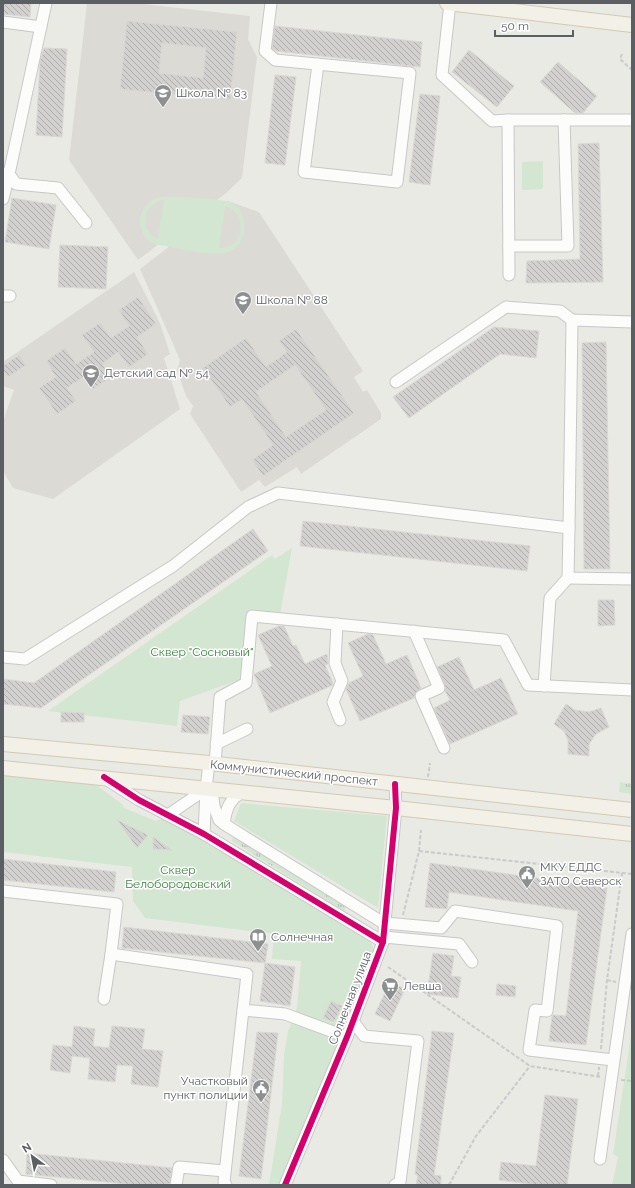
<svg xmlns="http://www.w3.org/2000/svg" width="635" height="1188" viewBox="0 0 635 1188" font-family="Raleway,sans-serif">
  <defs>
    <pattern id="grass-tufts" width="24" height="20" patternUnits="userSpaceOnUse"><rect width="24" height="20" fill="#d3e6d1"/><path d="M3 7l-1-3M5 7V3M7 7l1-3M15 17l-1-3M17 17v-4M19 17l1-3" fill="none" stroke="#aebead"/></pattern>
    <pattern id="building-back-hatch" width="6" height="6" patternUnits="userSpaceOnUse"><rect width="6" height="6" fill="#d2d1cf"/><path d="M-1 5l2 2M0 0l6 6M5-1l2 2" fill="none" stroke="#adadac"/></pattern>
  </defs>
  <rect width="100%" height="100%" fill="#eaeae5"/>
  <g fill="#dcdad5">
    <path d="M87,3H134L250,16L248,39L257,57L242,178L225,194L138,260L69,160Z"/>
    <path d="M228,201L259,212L363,371L354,377L363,392L367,390L381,413V419L301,474L297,467L265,487L259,480L241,492L190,414L193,406L186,396L177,370L180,360L140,269Z"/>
    <path d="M134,272L160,323L170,354L164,358L180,409L53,499L13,488L3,471V421L14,390L3,386L4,374L3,372V362Z"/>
  </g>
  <g fill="url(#grass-tufts)">
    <path d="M620,782L632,784V794L619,792Z"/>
    <path d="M233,837L346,907L344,911L232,841Z"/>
  </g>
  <g fill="#d3e6d1" fill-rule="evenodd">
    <path d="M543,161V189L522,190V162Z"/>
    <path d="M159,197C170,196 223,198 232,203C251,215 248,249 224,253C207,256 173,247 154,244C134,233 136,205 159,197ZM164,200L158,239C138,231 143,201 164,200ZM225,206C249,212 245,249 219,248Z"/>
    <path d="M292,548L280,615L249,613L241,679L180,701L177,726L48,711L272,555L275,559Z"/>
    <path d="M3,776L95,784L122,804L124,808L156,821L160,819L173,821L370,940L375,953L349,1019L342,1021L338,1030L343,1039L279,1185H269L282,1104L284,1055L288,1031L297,1008L301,961L272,959L274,934L145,918L133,901L132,867L3,852Z"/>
    <path d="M241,803L387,816L378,908L234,821Z"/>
    <path d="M632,1029V1185H612L618,1157L613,1154Z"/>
  </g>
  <g fill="url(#building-back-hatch)" stroke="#dad8d4" fill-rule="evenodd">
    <path d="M3,3H31L30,17L3,14Z"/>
    <path d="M127,21L237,32L230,100L120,89ZM162,43L206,48L203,78L159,73Z"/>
    <path d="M275,26L422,42L420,67L276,51L272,48Z"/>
    <path d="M44,48L67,49L62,137L36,135L40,62Z"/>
    <path d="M469,50L514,86L497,107L452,72Z"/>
    <path d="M558,62L597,96L583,113H575L540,82Z"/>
    <path d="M275,75L296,77L285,165L265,163Z"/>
    <path d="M420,94L440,96L430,185L409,182Z"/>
    <path d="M599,143L603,282L526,283L527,261L580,259L578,144Z"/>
    <path d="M12,198L56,205L49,249L5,242Z"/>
    <path d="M60,245L108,247L106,289L58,287Z"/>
    <path d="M138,297L156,324L137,337L148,354L129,367L118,352L102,364L111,377L93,389L85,376L67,388L76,401L57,414L39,388L56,377L46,361L65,348L76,364L94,352L82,335L100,323L111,338L129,326L119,310Z"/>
    <path d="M494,327L539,331L536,358L500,354L409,418L393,397Z"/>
    <path d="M296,329L354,413L263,476L252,460L273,445L242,399L230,407L203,368L246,338L266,367L287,352L279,341ZM295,365L326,410L286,437L256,392Z"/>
    <path d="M606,342L610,569H584L582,343Z"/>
    <path d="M19,355L26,365L8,377L3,370V366Z"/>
    <path d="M303,521L530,546L527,571L300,546Z"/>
    <path d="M253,529L268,551L41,708L3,704V679L34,683Z"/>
    <path d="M598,600H614L615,625L598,626Z"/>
    <path d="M279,626H284L293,646L296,645L305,664L327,654L328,664L325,665L333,683V685L270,713L254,674L272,666L258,635Z"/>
    <path d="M368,634L373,635L386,664L407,655L421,688L416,692L414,698L360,721L346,689L349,683L363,676L348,643Z"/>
    <path d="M459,657L474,690L501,678L518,714L450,744L434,708L450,700L445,691V685L437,667Z"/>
    <path d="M566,704L575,710L589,712L601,708L609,727L596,734L589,744V756L568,754V740L564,731L554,724Z"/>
    <path d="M61,712L84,713V722H61Z"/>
    <path d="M183,715L210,717L208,734L181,732Z"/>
    <path d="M117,820L148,835L137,848Z"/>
    <path d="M153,837L172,850L153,849Z"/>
    <path d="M3,859L116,872L114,892L3,880Z"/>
    <path d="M430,863L607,888L586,1045L549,1041L552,1016L553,1015L566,1016L578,911L449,892L447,909L425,907Z"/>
    <path d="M124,927L268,944L265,963L122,948Z"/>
    <path d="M433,953L454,956L451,976L461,977L458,998L427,994Z"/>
    <path d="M265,963L295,967L290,1006L260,1001Z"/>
    <path d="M390,982L405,989L390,1021L375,1014Z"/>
    <path d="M497,984L516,986L515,997L496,995Z"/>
    <path d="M331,1001L342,1006L334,1022L323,1018Z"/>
    <path d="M74,1026L95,1029L93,1046L109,1048L112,1026L145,1029L142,1049L163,1051L158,1087L131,1084L133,1066L117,1065L115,1082L88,1079L90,1058L72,1056L70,1073L50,1070L53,1045L72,1047Z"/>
    <path d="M432,1031L454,1033L434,1175L441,1176V1185H416L418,1176L415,1174Z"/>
    <path d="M257,1032L278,1033L261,1179L239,1176Z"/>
    <path d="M545,1095L578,1099L567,1185H538L499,1180L501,1162L536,1166Z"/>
    <path d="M27,1153L172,1168L169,1185H136L26,1174Z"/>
  </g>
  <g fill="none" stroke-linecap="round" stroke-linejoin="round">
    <defs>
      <g id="minor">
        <path d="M46,3L9,174L16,184L58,188L86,223"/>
        <path d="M271,3L265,51L275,60L410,73L397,182L304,172L318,64"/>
        <path d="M450,3L442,75L492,121L508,120"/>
        <path d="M3,22L41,27"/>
        <path d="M3,199L9,174L6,173"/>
        <path d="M509,246H568L564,120"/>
        <path d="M509,275L508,120H632"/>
        <path d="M3,296H10"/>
        <path d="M396,382L506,307L560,311L572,320L632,322"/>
        <path d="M569,528L572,320"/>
        <path d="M337,624L335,663L342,681L333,702L340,720"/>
        <path d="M414,631L439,688L421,696L444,748"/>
        <path d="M3,657L25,659L173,566L248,507L278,493L569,528L568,578L632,579"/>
        <path d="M544,686L550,598L568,578"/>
        <path d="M216,744L247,729"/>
        <path d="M215,764L220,697L246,683L252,616L504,640L528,685L632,690"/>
        <path d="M106,779L139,800L204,834L383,942"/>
        <path d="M206,789L213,798L214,806L219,820L224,824L385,924"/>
        <path d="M168,815L206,789"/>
        <path d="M224,824C226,809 229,800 242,792"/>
        <path d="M204,834L206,789L209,763"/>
        <path d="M3,891L117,904L111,954L247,974L243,1010L285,1014L347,1037"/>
        <path d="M385,923L441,928L455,911L557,926L547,1011L535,1010L529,1050L613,1060"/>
        <path d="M384,937L459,944L472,962"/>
        <path d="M104,999L111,954"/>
        <path d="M353,1021L364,1036L418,1041L400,1182L395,1185"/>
        <path d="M600,1159L632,934"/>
        <path d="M3,1160L18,1181L51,1185"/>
        <path d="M176,1185L179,1167L225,1171"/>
        <path d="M226,1185L224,1182L243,1010"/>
        <path d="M285,1185L347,1037L383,942L396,808L395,784"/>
      </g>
      <g id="major">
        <path d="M447,3L632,25"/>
        <path d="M3,744L209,763L632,810"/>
        <path d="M3,768L396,808L632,834"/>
      </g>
    </defs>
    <use href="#minor" stroke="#c7c7c7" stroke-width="13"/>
    <use href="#major" stroke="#d1cab4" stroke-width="16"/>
    <g stroke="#c8cbc9" stroke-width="2" stroke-dasharray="4 2" stroke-linecap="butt">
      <path d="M622,54L620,59L632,70"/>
      <path d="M428,777L430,763"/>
      <path d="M419,851L421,830"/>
      <path d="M403,915L419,851L632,874"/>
      <path d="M388,967L530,1066L601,1077"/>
      <path d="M607,980L616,982"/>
      <path d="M601,1049L607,980L622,873"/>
      <path d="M598,1076L599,1067"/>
      <path d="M621,1080L632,1081"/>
      <path d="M449,1185L476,1136L530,1066"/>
    </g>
    <use href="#minor" stroke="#fcfcfb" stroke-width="11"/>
    <use href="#major" stroke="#f2f0e7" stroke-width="14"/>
    <defs>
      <g id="cycleway">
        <path d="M104,777L139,800L204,834L383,942"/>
        <path d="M285,1185L347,1037L383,942L396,808L395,784"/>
      </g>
    </defs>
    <use href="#cycleway" stroke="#fff" stroke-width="8"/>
    <use href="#cycleway" stroke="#d6006c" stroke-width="6"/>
  </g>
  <defs>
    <symbol id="school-pin" viewBox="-11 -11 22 30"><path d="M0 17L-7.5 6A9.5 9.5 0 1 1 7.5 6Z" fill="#8d8f90" stroke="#fff"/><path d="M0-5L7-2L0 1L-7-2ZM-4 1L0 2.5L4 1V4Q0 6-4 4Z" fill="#fff"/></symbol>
    <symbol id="civic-pin" viewBox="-11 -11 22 30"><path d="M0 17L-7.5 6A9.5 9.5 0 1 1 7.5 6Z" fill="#8d8f90" stroke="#fff"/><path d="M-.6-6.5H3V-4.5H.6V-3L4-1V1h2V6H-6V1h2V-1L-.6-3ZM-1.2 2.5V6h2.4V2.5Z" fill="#fff"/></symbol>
    <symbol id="library-pin" viewBox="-11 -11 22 30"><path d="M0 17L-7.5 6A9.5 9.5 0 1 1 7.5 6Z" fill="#8d8f90" stroke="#fff"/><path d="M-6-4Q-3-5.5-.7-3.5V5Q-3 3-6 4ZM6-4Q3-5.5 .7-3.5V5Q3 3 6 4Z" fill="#fff"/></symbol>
    <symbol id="supermarket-pin" viewBox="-11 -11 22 30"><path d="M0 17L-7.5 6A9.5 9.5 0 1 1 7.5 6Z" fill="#8d8f90" stroke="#fff"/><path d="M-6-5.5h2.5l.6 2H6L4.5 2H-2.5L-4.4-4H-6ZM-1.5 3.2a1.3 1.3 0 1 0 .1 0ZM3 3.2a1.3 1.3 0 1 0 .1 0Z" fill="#fff"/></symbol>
  </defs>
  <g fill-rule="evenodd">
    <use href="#school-pin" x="153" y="83" width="20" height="27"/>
    <use href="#school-pin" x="233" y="290" width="20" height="27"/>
    <use href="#school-pin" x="81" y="363" width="20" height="27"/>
    <use href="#civic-pin" x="517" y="864" width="20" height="27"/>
    <use href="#library-pin" x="248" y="927" width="20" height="27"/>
    <use href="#supermarket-pin" x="380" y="976" width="20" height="27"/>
    <use href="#civic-pin" x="251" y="1078" width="20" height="27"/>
  </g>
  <g text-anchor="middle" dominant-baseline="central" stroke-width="3" stroke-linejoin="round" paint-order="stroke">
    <g font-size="12" fill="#5b5e63" stroke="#fff" text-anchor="start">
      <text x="176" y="93">Школа № 83</text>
      <text x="256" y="300">Школа № 88</text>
      <text x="104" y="373">Детский сад № 54</text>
      <text x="540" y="867">МКУ ЕДДС<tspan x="540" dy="14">ЗАТО Северск</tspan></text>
      <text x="271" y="937">Солнечная</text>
      <text x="403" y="986">Левша</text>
      <text x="248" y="1081" text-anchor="end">Участковый<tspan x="248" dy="14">пункт полиции</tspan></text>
    </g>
    <g font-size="12" fill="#39833c" stroke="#fff">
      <text x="202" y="652">Сквер "Сосновый"</text>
      <text x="178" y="870">Сквер<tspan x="178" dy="14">Белобородовский</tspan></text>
    </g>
    <g font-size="12" fill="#5b5e63" stroke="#fff">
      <text transform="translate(294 773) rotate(6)">Коммунистический проспект</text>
      <text transform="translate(350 998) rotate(-69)">Солнечная улица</text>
    </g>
  </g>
  <rect width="635" height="1188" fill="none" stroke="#5b5e63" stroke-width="8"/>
  <g transform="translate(32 1156) rotate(328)" stroke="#ffffff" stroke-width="3" paint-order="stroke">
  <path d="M0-3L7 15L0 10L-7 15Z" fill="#5b5e63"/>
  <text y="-6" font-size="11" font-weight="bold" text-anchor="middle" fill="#5b5e63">N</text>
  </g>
  <path d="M495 30v6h78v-6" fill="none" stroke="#5b5e63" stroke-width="2"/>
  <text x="501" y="30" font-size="12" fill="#5b5e63" stroke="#ffffff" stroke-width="3" paint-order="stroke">50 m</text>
</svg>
